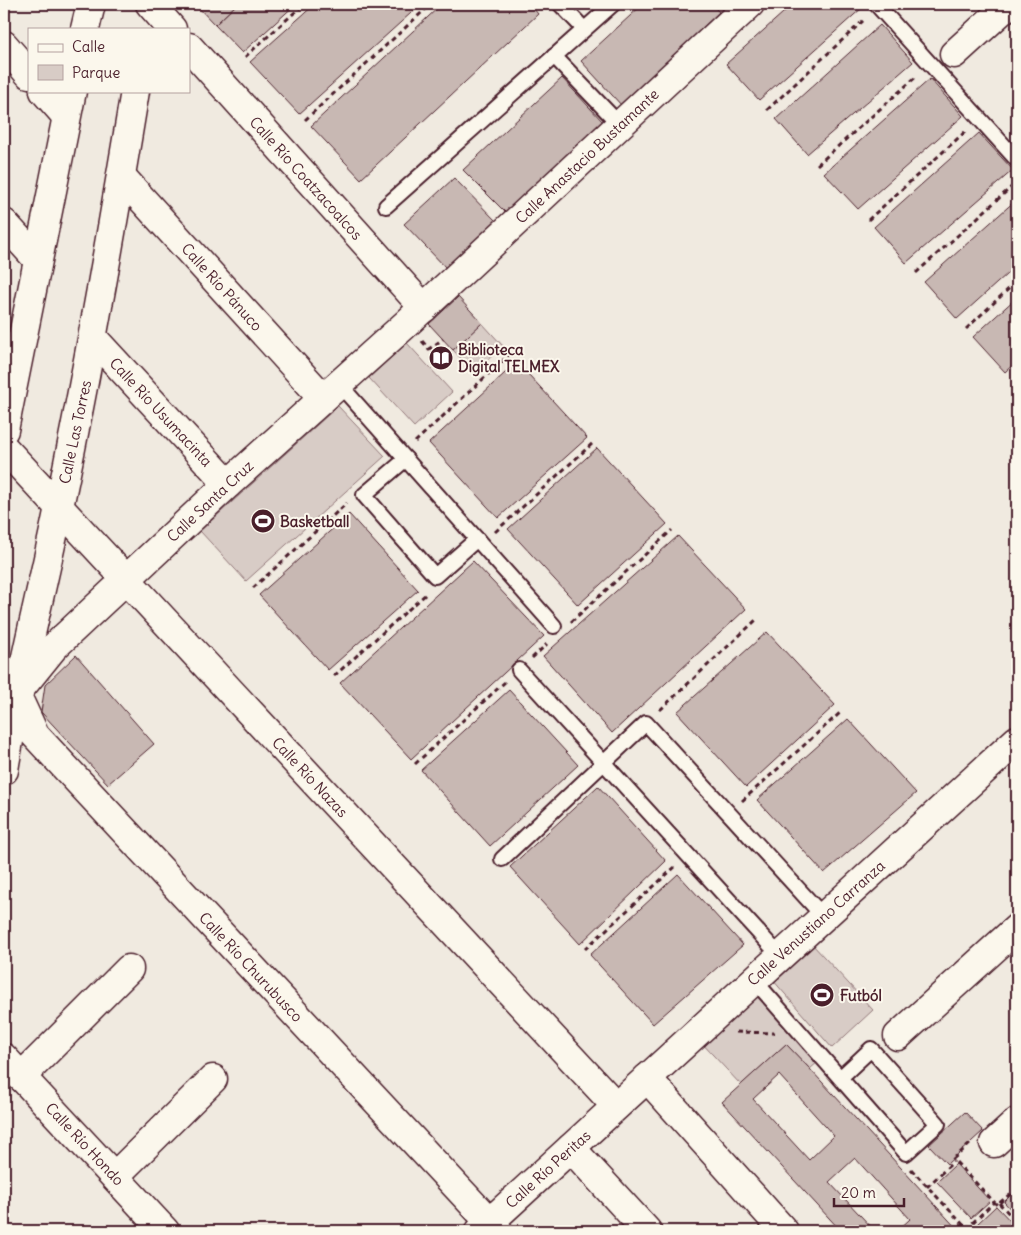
<svg xmlns="http://www.w3.org/2000/svg" width="1021" height="1235" viewBox="0 0 1021 1235" font-family="Delius,sans-serif">
  <rect width="100%" height="100%" fill="#f0eae0"/>
  <filter id="ink" filterUnits="userSpaceOnUse"><feTurbulence type="fractalNoise" baseFrequency=".02" numOctaves="2"/><feDisplacementMap in="SourceGraphic" scale="10" xChannelSelector="R" yChannelSelector="G"/><feConvolveMatrix kernelMatrix="1 2 1 2 8 2 1 2 1" color-interpolation-filters="sRGB"/></filter>
  <g filter="url(#ink)">
    <g fill="#d8ccc6" stroke="#917678">
      <path d="M482,323L503,346L474,372L453,350Z"/>
      <path d="M407,343L452,392L414,427L369,378Z"/>
      <path d="M338,406L385,456L246,581L200,531Z"/>
      <path d="M812,944L873,1010L832,1048L772,979Z"/>
      <path d="M756,989L819,1061L810,1069L786,1044L741,1085L699,1040Z"/>
    </g>
    <g fill="#c8b8b3" stroke="#4a1f2b" fill-rule="evenodd">
      <path d="M195,4H237L215,25Z"/>
      <path d="M237,4H296L242,53L215,25Z"/>
      <path d="M315,4H421L299,114L250,62Z"/>
      <path d="M442,4H530L538,14L361,179L311,126Z"/>
      <path d="M643,4H711L719,12L622,106L581,61Z"/>
      <path d="M793,4H860L863,7L759,100L726,64Z"/>
      <path d="M880,25L913,62L807,154L776,119Z"/>
      <path d="M562,78L604,123L507,214L463,170Z"/>
      <path d="M930,79L963,116L858,209L824,173Z"/>
      <path d="M979,133L1013,170L906,263L874,227Z"/>
      <path d="M454,178L498,223L448,270L404,224Z"/>
      <path d="M1017,199V265L957,319L924,282Z"/>
      <path d="M458,297L482,323L453,350L429,324Z"/>
      <path d="M1017,297V361L1005,372L973,337Z"/>
      <path d="M517,362L587,438L498,518L429,443Z"/>
      <path d="M597,448L667,524L578,605L508,529Z"/>
      <path d="M349,514L418,590L328,670L259,595Z"/>
      <path d="M678,536L746,609L612,733L543,656Z"/>
      <path d="M473,561L544,636L411,759L340,683Z"/>
      <path d="M767,632L835,705L746,787L677,712Z"/>
      <path d="M76,655L154,744L108,784L41,712L45,685Z"/>
      <path d="M509,690L578,765L490,846L421,770Z"/>
      <path d="M848,719L916,793L824,873L757,800Z"/>
      <path d="M598,786L666,861L580,944L510,867Z"/>
      <path d="M678,874L743,945L653,1024L590,955Z"/>
      <path d="M786,1044L810,1069L959,1231H897L910,1219L855,1158L829,1182L875,1231H841L722,1102ZM779,1075L834,1136L809,1160L753,1099Z"/>
      <path d="M965,1112L983,1131L947,1164L929,1145Z"/>
      <path d="M956,1164L990,1201L971,1218L937,1182Z"/>
      <path d="M1017,1189V1216L1004,1202Z"/>
      <path d="M996,1206L1017,1228V1231H985L977,1224Z"/>
    </g>
    <g fill="none" stroke-linecap="round" stroke-linejoin="round">
      <defs>
        <g id="lane">
          <path d="M560,4L584,29"/>
          <path d="M876,4L1017,160"/>
          <path d="M554,56L620,125"/>
          <path d="M386,206L613,4"/>
          <path d="M339,384L554,626"/>
          <path d="M406,459L364,495L435,576L477,539"/>
          <path d="M519,670L780,956"/>
          <path d="M502,859L646,723L823,916"/>
          <path d="M754,980L906,1153L938,1124L871,1049L840,1078"/>
        </g>
        <g id="street">
          <path d="M150,4L172,29"/>
          <path d="M85,29L91,4"/>
          <path d="M4,45L29,74"/>
          <path d="M189,47L424,308"/>
          <path d="M954,54L1009,4"/>
          <path d="M44,91L66,116"/>
          <path d="M121,176L323,398"/>
          <path d="M4,223L37,259"/>
          <path d="M94,339L228,484"/>
          <path d="M4,430L72,91"/>
          <path d="M4,448L616,1106"/>
          <path d="M16,694L35,735L498,1231"/>
          <path d="M4,701L16,694L54,647L228,484L406,324L750,4"/>
          <path d="M4,770C18,681 41,595 59,507C88,369 112,231 135,91"/>
          <path d="M898,1036L1017,928"/>
          <path d="M4,1058L165,1231"/>
          <path d="M21,1077L129,969"/>
          <path d="M647,1078L784,1231"/>
          <path d="M994,1143L1017,1122"/>
          <path d="M571,1148L647,1231"/>
          <path d="M115,1176L213,1079"/>
          <path d="M480,1231L1017,740"/>
        </g>
      </defs>
      <use href="#lane" stroke="#4a1f2b" stroke-width="18"/>
      <use href="#street" stroke="#4a1f2b" stroke-width="31"/>
      <g stroke="#4a1f2b" stroke-width="3" stroke-dasharray="5 4" stroke-linecap="butt">
        <path d="M245,57L304,4"/>
        <path d="M767,110L865,19"/>
        <path d="M305,120L431,4"/>
        <path d="M817,165L917,76"/>
        <path d="M868,220L966,131"/>
        <path d="M916,273L1017,182"/>
        <path d="M966,329L1017,281"/>
        <path d="M422,341L429,349L443,339"/>
        <path d="M1014,382L1017,379"/>
        <path d="M415,442L510,354"/>
        <path d="M495,532L593,443"/>
        <path d="M253,588L347,503"/>
        <path d="M571,622L672,530"/>
        <path d="M532,658L547,644"/>
        <path d="M334,676L427,593"/>
        <path d="M660,710L756,620"/>
        <path d="M415,764L505,682"/>
        <path d="M742,801L841,712"/>
        <path d="M585,949L675,867"/>
        <path d="M736,1032L775,1033"/>
        <path d="M970,1144L953,1159L997,1205L1017,1188"/>
        <path d="M1011,1161L1017,1167"/>
        <path d="M911,1169L969,1231"/>
        <path d="M927,1187L954,1161"/>
        <path d="M999,1203L1017,1222"/>
        <path d="M966,1229L994,1202"/>
      </g>
      <use href="#lane" stroke="#fbf7ec" stroke-width="14"/>
      <use href="#street" stroke="#fbf7ec" stroke-width="28"/>
    </g>
  </g>
  <defs>
    <symbol id="library-disc" viewBox="-11 -11 22 22"><circle r="9.5" fill="#4a1f2b" stroke="#fbf7ec"/><path d="M-6-4Q-3-5.5-.7-3.5V5Q-3 3-6 4ZM6-4Q3-5.5 .7-3.5V5Q3 3 6 4Z" fill="#fff"/></symbol>
    <symbol id="stadium-disc" viewBox="-11 -11 22 22"><circle r="9.5" fill="#4a1f2b" stroke="#fbf7ec"/><path d="M0-5a6.5 5 0 1 0 0 10a6.5 5 0 1 0 0-10ZM-3.5-1.8h7v3.6h-7Z" fill="#fff"/></symbol>
  </defs>
  <g fill-rule="evenodd">
    <use href="#library-disc" x="427" y="344" width="28" height="28"/>
    <use href="#stadium-disc" x="249" y="507" width="28" height="28"/>
    <use href="#stadium-disc" x="808" y="981" width="28" height="28"/>
  </g>
  <g text-anchor="middle" dominant-baseline="central" stroke-width="4" stroke-linejoin="round" paint-order="stroke">
    <g font-size="15" fill="#4a1f2b" stroke="#fbf7ec">
      <text transform="translate(587 156) rotate(-43)">Calle Anastacio Bustamante</text>
      <text transform="translate(306 178) rotate(48)">Calle Río Coatzacoalcos</text>
      <text transform="translate(222 287) rotate(48)">Calle Río Pánuco</text>
      <text transform="translate(161 412) rotate(47)">Calle Río Usumacinta</text>
      <text transform="translate(75 432) rotate(-78)">Calle Las Torres</text>
      <text transform="translate(210 501) rotate(-43)">Calle Santa Cruz</text>
      <text transform="translate(310 777) rotate(47)">Calle Río Nazas</text>
      <text transform="translate(816 923) rotate(-42)">Calle Venustiano Carranza</text>
      <text transform="translate(251 967) rotate(47)">Calle Río Churubusco</text>
      <text transform="translate(85 1144) rotate(47)">Calle Río Hondo</text>
      <text transform="translate(548 1169) rotate(-42)">Calle Río Peritas</text>
    </g>
    <g font-size="15" font-weight="bold" fill="#4a1f2b" stroke="#fbf7ec" text-anchor="start">
      <text x="458" y="349">Biblioteca<tspan x="458" dy="17">Digital TELMEX</tspan></text>
      <text x="280" y="521">Basketball</text>
      <text x="840" y="995">Futból</text>
    </g>
  </g>
  <rect width="1021" height="1235" fill="none" stroke="#fbf7ec" stroke-width="20"/>
  <rect x="10" y="10" width="1001" height="1215" fill="none" stroke="#4a1f2b" stroke-width="2" filter="url(#ink)"/>
  <rect x="28" y="28" width="162" height="65" fill="#fbf7ec" stroke="#b4a19f"/>
  <rect x="38" y="44" width="25" height="8" fill="#fbf7ec" stroke="#b4a19f"/>
  <text x="72" y="52" font-size="15" fill="#4a1f2b">Calle</text>
  <rect x="38" y="65" width="25" height="15" fill="#d8ccc6" stroke="#b4a19f"/>
  <text x="72" y="78" font-size="15" fill="#4a1f2b">Parque</text>
  <path d="M834 1198v8h70v-8" fill="none" stroke="#4a1f2b" stroke-width="2.5"/>
  <text x="841" y="1198" font-size="15" fill="#4a1f2b" stroke="#fbf7ec" stroke-width="4" paint-order="stroke">20 m</text>
</svg>
